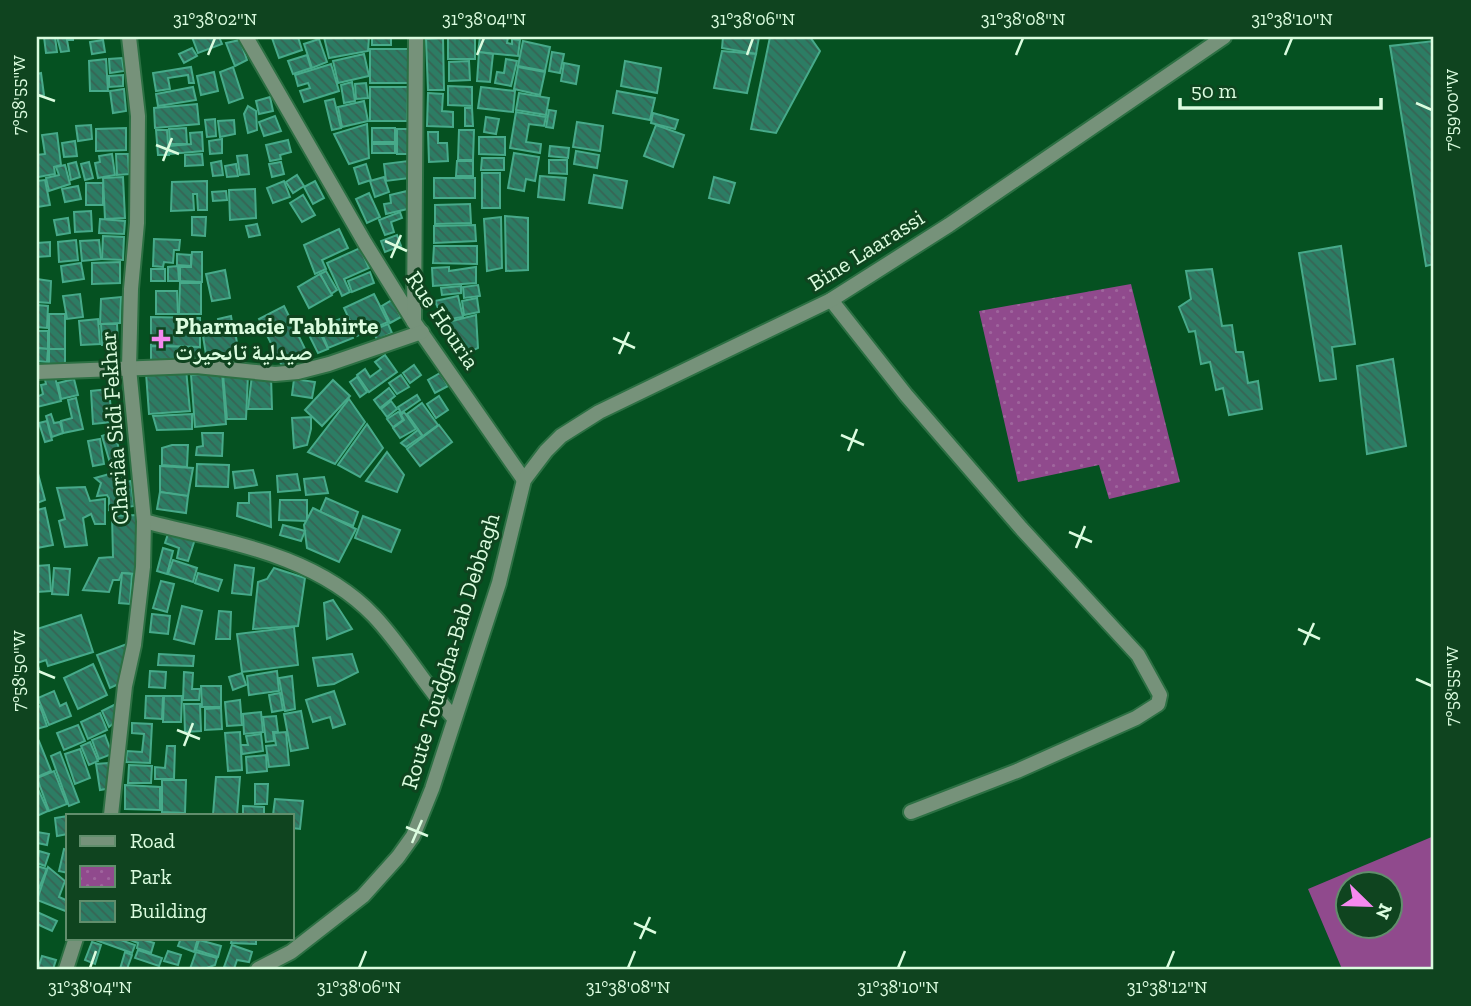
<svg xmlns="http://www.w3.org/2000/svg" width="1471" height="1006" viewBox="0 0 1471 1006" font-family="'Zilla Slab','Noto Naskh Arabic',serif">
  <defs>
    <pattern id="park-dots" width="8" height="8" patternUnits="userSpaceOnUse" patternTransform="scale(1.75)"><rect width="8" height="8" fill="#904a8d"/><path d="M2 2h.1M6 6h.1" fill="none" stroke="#9f659d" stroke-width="1.8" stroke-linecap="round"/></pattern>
    <pattern id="building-back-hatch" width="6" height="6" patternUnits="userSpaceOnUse" patternTransform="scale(1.75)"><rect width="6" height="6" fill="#2c7d64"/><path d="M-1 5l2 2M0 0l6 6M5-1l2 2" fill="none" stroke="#376454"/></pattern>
  </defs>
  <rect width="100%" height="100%" fill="#055121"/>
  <path fill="#904a8d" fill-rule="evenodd" d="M1434,836V969H1342L1308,889ZM1348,884H1390V926H1348Z"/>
  <path fill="url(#park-dots)" d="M1131,284L1180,482L1109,499L1099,465L1018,482L979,311Z"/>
  <g fill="url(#building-back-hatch)" stroke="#47aa8a" stroke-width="2">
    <path d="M44,37H55L57,52L46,53Z"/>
    <path d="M57,37H73V40H67L69,51L61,52Z"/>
    <path d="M192,37H219L222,44L198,53Z"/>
    <path d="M298,37L302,50L279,58L272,38Z"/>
    <path d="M324,37H369L368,51L329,58Z"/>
    <rect x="372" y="37" width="19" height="8"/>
    <rect x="448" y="37" width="27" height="22"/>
    <path d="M480,37H508L507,43L512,44V39L520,40L518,56L478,52Z"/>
    <path d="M723,37H759L756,54L722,48Z"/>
    <path d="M770,37H810L820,51L776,133L751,129Z"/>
    <path d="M443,38L444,90H428L426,39Z"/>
    <path d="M319,39L327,62L312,68L304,44Z"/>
    <path d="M103,40L105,52L92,54L90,42Z"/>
    <path d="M240,40L247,60L235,66L226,43Z"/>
    <path d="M523,41L550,47L545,71L518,66Z"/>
    <path d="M1434,41V264L1426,266L1390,46Z"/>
    <path d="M192,48L197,56L184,63L179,54Z"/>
    <path d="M370,49H409L408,83H370Z"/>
    <path d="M722,51L756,54L747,93L714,88Z"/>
    <path d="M479,52L493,54L490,82L477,81Z"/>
    <path d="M552,52L564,54L560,73L549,71Z"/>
    <path d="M364,54L369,76L338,83L333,61Z"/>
    <path d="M307,55L311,68L293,74L288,61Z"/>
    <path d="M122,58L124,71L110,73L109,59Z"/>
    <path d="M106,59L108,91H90L89,61Z"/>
    <path d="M506,59L517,61L511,86L495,83L497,72L504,73Z"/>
    <path d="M469,61L470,80L449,81V62Z"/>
    <path d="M625,61L661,68L657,93L621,86Z"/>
    <path d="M564,63L579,66L576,84L561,81Z"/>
    <path d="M331,64L339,91L304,102L300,91L310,88L308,83L298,86L295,75Z"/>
    <path d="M191,67L194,83H189L188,75L168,78L170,89L156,91L153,73Z"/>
    <path d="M233,67L243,98L229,103L220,72Z"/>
    <path d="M518,67L545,72L540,95L514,89Z"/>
    <path d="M214,72L218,91L201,95L197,76Z"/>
    <path d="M41,73L44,95L37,96V74Z"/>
    <path d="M123,75V86L109,87V76Z"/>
    <path d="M352,82L355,101L344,103L341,85Z"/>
    <path d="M366,83L368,98L356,99L355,84Z"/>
    <path d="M448,86L472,87V106L448,105Z"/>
    <path d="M193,87L196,100L158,106L156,94Z"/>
    <path d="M370,87H408L407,121H370Z"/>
    <path d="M481,87L515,91L513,112L478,108Z"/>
    <path d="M124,89L126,111L113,113L110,91Z"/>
    <path d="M617,91L655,98L650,120L613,113Z"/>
    <path d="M428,93L443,94L442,111L453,112V127L427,126Z"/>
    <path d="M519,93L549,98L546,115L516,110Z"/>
    <path d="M270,97L273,111L259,114L256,101Z"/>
    <path d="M334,99L341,128L332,130L325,101Z"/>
    <path d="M364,101L368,121L342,127L338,107Z"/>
    <path d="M197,104L199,124L155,128L154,108Z"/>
    <path d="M248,106L256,111L257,130L248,133L244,114Z"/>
    <path d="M465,108H472L473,126H465Z"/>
    <path d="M549,110L556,111L553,128L546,127Z"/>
    <path d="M516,112L546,117L544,126L529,124L526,142L541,144L540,153L510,148Z"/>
    <path d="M653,113L678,120L675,129L651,123Z"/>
    <path d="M275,116L281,131L264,136L259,122Z"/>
    <path d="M486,117L499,119L496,134L484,132Z"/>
    <path d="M215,119L216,136L207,137L205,120Z"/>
    <path d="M234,120L235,134L220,137L218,121Z"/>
    <path d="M577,122L603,126L600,151L573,147Z"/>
    <path d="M367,124L369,158L349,164L334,134Z"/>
    <path d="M91,125L92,139L78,141L76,126Z"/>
    <path d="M656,125L684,135L673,167L644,156Z"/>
    <path d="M126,128V150L96,151V129Z"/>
    <path d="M186,128L187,144H170L169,129Z"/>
    <rect x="372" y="128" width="23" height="14"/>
    <rect x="397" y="129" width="11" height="25"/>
    <path d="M156,130H167L169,155H158Z"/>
    <path d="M459,130H474L473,160H458Z"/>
    <path d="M202,132L203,151L170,154L169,146L191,144L190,133Z"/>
    <path d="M428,132H438V143H447L448,161L429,162Z"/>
    <path d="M57,133L61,165L54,167L55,174L38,177L37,155L45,154L42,135Z"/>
    <path d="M479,137H505V155L479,154Z"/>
    <path d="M222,139V153L210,154L209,141Z"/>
    <path d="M288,140L291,152L280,155L281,159L270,161L266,145Z"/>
    <path d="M75,141L77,156L64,157L62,143Z"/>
    <rect x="372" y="144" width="23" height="9"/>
    <path d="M550,146L569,148L568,158L549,156Z"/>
    <path d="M576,151L599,155L597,168L574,164Z"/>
    <path d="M514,153L539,157L535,181L526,179L524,191L508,188Z"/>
    <path d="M112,154L115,175L98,178L95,163L100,162L99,156Z"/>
    <path d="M116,154H128L129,174L117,175Z"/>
    <path d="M202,154L203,165L185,166V155Z"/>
    <path d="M247,155L249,174L240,175L237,156Z"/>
    <path d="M482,158H504V170H481Z"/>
    <path d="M549,160H567V174L549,173Z"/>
    <path d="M221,161L223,175L213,176L211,163Z"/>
    <path d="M408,161L410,178L386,181L384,164Z"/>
    <path d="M457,161H473V176H456Z"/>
    <path d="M76,162L80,177L71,180L68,164Z"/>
    <path d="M89,162L93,178L85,180L81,164Z"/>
    <path d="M281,162L284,174L272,177L269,164Z"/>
    <path d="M236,164L238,176L227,177L225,166Z"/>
    <path d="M366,164L371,180L359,184L354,168Z"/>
    <path d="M65,165L70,184L49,191L46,178L59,175L56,167Z"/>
    <rect x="482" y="173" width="18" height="35"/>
    <path d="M297,175L304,186L293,193L286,182Z"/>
    <path d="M594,175L627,181L622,208L589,203Z"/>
    <path d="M540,176L566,178L564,200L538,197Z"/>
    <path d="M123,177L125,218L105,219L103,178Z"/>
    <path d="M384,177L389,192L375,197L370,181Z"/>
    <path d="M714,177L735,183L729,203L709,198Z"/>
    <rect x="434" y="178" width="41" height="20"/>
    <path d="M45,180L50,205L37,207V181Z"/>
    <path d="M207,181V210H198L197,194H193L194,210L171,211L172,182Z"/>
    <path d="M284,181L290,197L273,203L267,188Z"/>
    <path d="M315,181L324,198L313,204L304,187Z"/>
    <rect x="86" y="183" width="17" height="22"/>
    <path d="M78,186L81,199L65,202L62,189Z"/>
    <path d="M255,189L256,218L230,220L229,190Z"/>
    <path d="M226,191L227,200L213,201L212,192Z"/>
    <path d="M407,191L412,208L386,214L384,204L391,203L390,195Z"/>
    <path d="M369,193L380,217L367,223L356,199Z"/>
    <path d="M303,195L315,215L302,222L290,203Z"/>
    <path d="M470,204L471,223L435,224V205Z"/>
    <path d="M91,211L92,231L75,232L74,212Z"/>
    <path d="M400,212L402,218L391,222L394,232L385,235L379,220Z"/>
    <path d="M505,216L528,218V270L506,271Z"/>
    <path d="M192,217H206L205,236L192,235Z"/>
    <path d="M501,217L502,268L487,271L484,219Z"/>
    <path d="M68,218L70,233L57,235L54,220Z"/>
    <path d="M100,219L125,221L124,234L99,233Z"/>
    <path d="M257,224L260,235L249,237L246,226Z"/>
    <path d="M475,225L476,241L434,243V226Z"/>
    <path d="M339,229L348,248L322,260L326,269L315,274L304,245Z"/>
    <path d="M397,235L401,246L385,252L381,241Z"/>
    <path d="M103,236L124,237L123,260L102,259Z"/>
    <path d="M154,239L180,240L179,250H174L173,263L164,262L163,267L153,266Z"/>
    <path d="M76,240L78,260L59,262L58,242Z"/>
    <path d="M99,240L101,259L82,261L80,241Z"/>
    <path d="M50,242V256L37,257V243Z"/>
    <path d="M434,246H477V264L433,263Z"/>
    <path d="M1341,246L1355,344L1332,347L1336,379L1320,381L1299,253Z"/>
    <path d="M360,248L369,268L344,279L350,292L342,296L327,263Z"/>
    <path d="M192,252H202V282L180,281V267H191Z"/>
    <path d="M177,254L191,255V266L177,265Z"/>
    <path d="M120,262V283L92,284V263Z"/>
    <path d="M81,263L84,279L63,282L61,266Z"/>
    <path d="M178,266L179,281H168V267Z"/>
    <path d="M449,267V271L476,267V283L433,286L432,268Z"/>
    <rect x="151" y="269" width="14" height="12"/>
    <path d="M1212,269L1222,326L1232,325L1236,352H1243L1248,383L1258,381L1262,409L1229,415L1223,388L1216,390L1210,362L1201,364L1195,331L1189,332L1179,307L1191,299L1186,271Z"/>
    <path d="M225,270L230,298L212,301L206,274Z"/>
    <path d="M326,271L337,290L331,294L320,274Z"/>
    <path d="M370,272L374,283L352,292L348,281Z"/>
    <path d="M320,274L332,295L309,308L298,287Z"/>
    <path d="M37,279L51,281L50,303L37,302Z"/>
    <path d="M180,283H201V314H179Z"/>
    <path d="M478,285L480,296L464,298L463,287Z"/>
    <path d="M461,286V293L442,295L441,288Z"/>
    <path d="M156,291H177L178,314H156Z"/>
    <path d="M80,294L83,317L67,319L63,296Z"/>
    <path d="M374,294L388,322L357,336L344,308Z"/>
    <path d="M458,296L463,317L443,320L435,301Z"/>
    <path d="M121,297L120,323L100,324L101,299Z"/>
    <path d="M477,298L479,312L464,315L462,301Z"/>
    <path d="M392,300L401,317L390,323L382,306Z"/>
    <path d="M37,305L48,306L47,328L37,327Z"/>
    <path d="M284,306L307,353L282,366L259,319Z"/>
    <rect x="49" y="314" width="16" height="35"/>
    <path d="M476,315L478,348L464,355L444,323Z"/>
    <path d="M231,316L233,328L220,330L218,319Z"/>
    <path d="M151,317L200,318V347L151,346Z"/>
    <path d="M345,317L353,338L328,348L319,327Z"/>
    <path d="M98,319L100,344L81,345L79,321Z"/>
    <path d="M314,320L328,349L318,353L304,325Z"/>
    <path d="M101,324H117L118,344L102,345Z"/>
    <path d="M388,324L392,333L377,340L373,330Z"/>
    <path d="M37,331H48V349L37,348Z"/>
    <path d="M235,331L239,355L207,361L203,336Z"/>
    <path d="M151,346L200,347V365L151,364Z"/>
    <path d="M37,348L48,349L47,362L37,361Z"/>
    <rect x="49" y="349" width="16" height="20"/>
    <path d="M385,355L397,372L369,392L357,375L365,369L370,377L381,369L375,362Z"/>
    <path d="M1393,359L1406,446L1367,454L1357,366Z"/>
    <path d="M414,365L421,375L410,383L403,373Z"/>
    <path d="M186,369L190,411L149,414L146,373Z"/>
    <path d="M222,372L226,424L195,427L191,375Z"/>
    <path d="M54,373L61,401L37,407V397L43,394L41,385L46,384L44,375Z"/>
    <path d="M440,373L448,386L435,393L428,380Z"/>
    <path d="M223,374L248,375L246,419H227Z"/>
    <path d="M252,375L271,376L272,409H248Z"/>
    <path d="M401,375L409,387L397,394L389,383Z"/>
    <path d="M357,377L367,392L360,397L350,382Z"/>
    <path d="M74,379L78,395L61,399L58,383Z"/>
    <path d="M294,379L315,382L312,398L292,395Z"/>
    <path d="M333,380L350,396L322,426L305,410Z"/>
    <path d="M389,388L395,396L380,408L374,400Z"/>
    <path d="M109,389L112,422L93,424L91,391Z"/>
    <path d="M417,395L420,400L401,413L398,407Z"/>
    <path d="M439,396L448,410L436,418L427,404Z"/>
    <path d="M76,398L83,429L63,433L61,421L72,418L68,400Z"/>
    <path d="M349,399L365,422L335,464L308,452Z"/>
    <path d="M391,401L397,409L387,417L381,409Z"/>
    <path d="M422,403L438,425L423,436L407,414Z"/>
    <path d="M398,412L401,413L400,414L403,420L393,427L387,419Z"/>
    <path d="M404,412L416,429L400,438L393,428L404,420L401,415Z"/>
    <path d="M51,414L54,423L60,422L63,433L52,437L46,416Z"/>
    <path d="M192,414V429L157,430L153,416Z"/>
    <path d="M311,417V429L307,445L294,448L292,418Z"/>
    <path d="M47,421L52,440L45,442L39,423Z"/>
    <path d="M367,424L383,448L360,477L338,465Z"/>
    <path d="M439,425L452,442L420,466L407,449Z"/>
    <path d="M418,430L422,436L406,447L401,443Z"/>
    <path d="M114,432L122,459L110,463L102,436Z"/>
    <path d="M202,433H223L222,456L196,455L197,447L203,446Z"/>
    <path d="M100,439L104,464L93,466L88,441Z"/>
    <path d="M172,445H188L187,467L162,465V448Z"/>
    <path d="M387,452L404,475L397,492L366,481Z"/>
    <path d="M197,464L229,465L228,487L196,486Z"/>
    <path d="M160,466L193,468L188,496L160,492Z"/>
    <path d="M37,470L45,500L37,503Z"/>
    <path d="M253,470L257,485L235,488L233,472Z"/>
    <path d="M120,471L122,483L131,481L134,506L109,510V498L107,495L97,496L101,483L95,478Z"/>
    <path d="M297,474L300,490L278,492L277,476Z"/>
    <path d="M324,477L328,493L306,495L304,479Z"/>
    <path d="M85,487L90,501L105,499V524H95L91,514L83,518L87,545L65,547L59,521L65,519L57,488Z"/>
    <path d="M160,492L188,496L186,513L157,509Z"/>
    <path d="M270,492L271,527L237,516L238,503H249V493Z"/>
    <path d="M326,498L358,512L353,526L320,512Z"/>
    <path d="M280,500H307V521L279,520Z"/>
    <path d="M45,508L53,545L37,548V510Z"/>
    <path d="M313,508L356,529L339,562L307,548L304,525Z"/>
    <path d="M137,515L138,574L122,573L119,580H113L109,592L83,590L99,558L113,557L112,516Z"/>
    <path d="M363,516L400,530L391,552L355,538Z"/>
    <path d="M283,525L305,531L301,541L280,535Z"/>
    <path d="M170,528L196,536L188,561L177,558L179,548L165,543Z"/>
    <path d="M163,548L173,551L167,574L157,571Z"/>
    <path d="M173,560L197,568L193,582L168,574Z"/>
    <path d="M49,565L51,591L37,592V566Z"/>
    <path d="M235,565L254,568L251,595L232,593Z"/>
    <path d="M54,568L70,569L68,595L52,594Z"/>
    <path d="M274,568L305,578L298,626L253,629L258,582L267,579Z"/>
    <path d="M122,573L132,574L130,604L119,603Z"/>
    <path d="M198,573L222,580L218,591L195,583Z"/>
    <path d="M161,581L174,584L167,612L153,608Z"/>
    <path d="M333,600L352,629L327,639L324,603Z"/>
    <path d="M182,606L202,611L194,644L174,639Z"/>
    <path d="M219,611L231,612L230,639H216Z"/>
    <path d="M152,614L170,616L168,634L150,632Z"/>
    <path d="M81,615L93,652L48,666L46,660L37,663L39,669L37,670V629Z"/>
    <path d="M294,627L298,665L242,672L237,634Z"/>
    <path d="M127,644L123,682L110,688L97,655Z"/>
    <path d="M159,654L194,656L193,666L158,665Z"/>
    <path d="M352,654L358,672L334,684L318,686L313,658Z"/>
    <path d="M93,664L107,695L78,709L64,678Z"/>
    <path d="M150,671L166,672L165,688L149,687Z"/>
    <path d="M277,671L279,691L249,695L247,676Z"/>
    <path d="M184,672L193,673L192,689H200L199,700H183Z"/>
    <path d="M242,673L246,685L233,690L229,677Z"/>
    <path d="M292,676L295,709L285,711L279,678Z"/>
    <path d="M201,686H221V707H202Z"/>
    <path d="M54,691L60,706L66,703L71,716L49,725L38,698Z"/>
    <path d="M334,691L345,724L333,728L330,717L313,722L306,700Z"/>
    <path d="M280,693L283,710L272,712L269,695Z"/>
    <path d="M146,696H163L162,719L145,718Z"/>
    <path d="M164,696H182L181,722H163Z"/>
    <path d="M240,700L242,725L227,726L225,702Z"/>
    <path d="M116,704L115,722L109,727L102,711Z"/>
    <path d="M184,704H200L201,731L185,732Z"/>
    <path d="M40,706L47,726L37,729V707Z"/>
    <path d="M221,708L222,729L205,730V709Z"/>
    <path d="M301,711L308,748L291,751L284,714Z"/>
    <path d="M261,712L263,732L244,734L243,714Z"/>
    <path d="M100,713L107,730L88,739L81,722Z"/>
    <path d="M276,716L278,732H273L274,741L266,742L263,717Z"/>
    <path d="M132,723L152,724L150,763L126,762L127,751L142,752L144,734L132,733Z"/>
    <path d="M78,725L85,741L64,750L57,733Z"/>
    <path d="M240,732L242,770L228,771L225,733Z"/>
    <path d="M286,732L289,765L269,767L266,746L276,745L274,733Z"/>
    <path d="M261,734L263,751L242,754L241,745H248L246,736Z"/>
    <path d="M105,735L112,754L99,759L92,740Z"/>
    <path d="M39,741L51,771L37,777V742Z"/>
    <path d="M90,742L98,761L89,765L81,746Z"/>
    <path d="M167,746H175L174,779H155V767L165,768Z"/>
    <path d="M80,749L90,778L75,784L65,754Z"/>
    <path d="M60,752L79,802L69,806L51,756Z"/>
    <path d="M266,755L267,771L247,773L246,757Z"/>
    <path d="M108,763L112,788L100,790L96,764Z"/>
    <path d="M129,765L152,766L151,783H128Z"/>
    <path d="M54,771L67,804L49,811L37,778Z"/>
    <path d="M216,777H240L237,815H213Z"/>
    <path d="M162,780H186L185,813L162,812Z"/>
    <path d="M255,784H268L267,804H255Z"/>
    <path d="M125,785L160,787V810L125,809Z"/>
    <path d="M37,787L48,811L37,816Z"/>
    <path d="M275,799L303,801L300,829L292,828V815H273Z"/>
    <path d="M243,806L264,807V815H243Z"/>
    <path d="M68,816V834L57,836L55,818Z"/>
    <path d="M37,832L49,834L47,845L37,843Z"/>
    <path d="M64,849L68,850V873L59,871Z"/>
    <path d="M39,851L49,854L45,866L37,863Z"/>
    <path d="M37,866L47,869L37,893Z"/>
    <path d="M48,867L65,881L59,897L68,901V912L37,900Z"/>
    <path d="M37,912L57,921L52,931L37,924Z"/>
    <path d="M90,938H115L135,945L132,953Z"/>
    <path d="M125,938H137L154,943L151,953L137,948L138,943Z"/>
    <path d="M181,938H198L194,952L178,946Z"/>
    <path d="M232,938H256V944L231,943Z"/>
    <path d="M199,940L221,946L218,957L196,950Z"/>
    <path d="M92,942L101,945L95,964L85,960Z"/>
    <path d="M232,945L252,952L249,962L237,960L234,969H231L224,967Z"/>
    <path d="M138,950L162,958L159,966L135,958Z"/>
    <path d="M168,951L181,955L178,965L164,961Z"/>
    <path d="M125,952L132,955L127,969H120Z"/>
    <path d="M196,952L217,958L215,965L204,969H190Z"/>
    <path d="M42,956L56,960L53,969H38Z"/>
  </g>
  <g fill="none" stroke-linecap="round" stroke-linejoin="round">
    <defs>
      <g id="street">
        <path d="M246,37L365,243L414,322L524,480"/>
        <path d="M831,300L906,395L1021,528L1138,655L1160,695L1158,704L1136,718L1017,771L911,812"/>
        <path d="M414,322L416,37"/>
        <path d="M37,372L196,366L275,374L298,372L329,364L422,332"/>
        <path d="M144,521C224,542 314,553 374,616C404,648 425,686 454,718"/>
        <path d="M111,815L125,686L134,645L143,567L144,521L129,368L131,289L137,223L138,116L129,37"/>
        <path d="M66,969L76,938"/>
        <path d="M258,969L291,952L363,896L398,857L413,836L432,789L499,583L524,480L546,451L561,436L599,412L831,300L949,225L1224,37"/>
      </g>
    </defs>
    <use href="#street" stroke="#2c7043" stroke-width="18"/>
    <use href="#street" stroke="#76927a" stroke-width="14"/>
  </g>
  <path fill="none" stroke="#dbfcdf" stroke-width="2.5" d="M208,55L215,38M477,55L484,38M747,55L753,38M1016,55L1023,38M1285,55L1292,38M38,95L55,101M1416,103L1432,110M156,145L179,154M163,161L172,138M385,241L407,251M391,258L401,235M613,338L635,348M619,354L629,332M841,435L864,445M848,451L857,429M1069,532L1092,542M1076,548L1085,526M1298,629L1320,639M1304,645L1314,623M38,671L55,678M1416,679L1432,686M177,730L200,739M184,746L193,723M406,827L428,836M412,843L422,820M634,923L656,933M640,939L650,917M90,968L96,951M359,968L366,951M628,968L635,951M898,968L905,951M1167,968L1174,951"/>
  <path fill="#f589ef" stroke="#0f441f" stroke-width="2.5" d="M157.5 328.5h7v7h7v7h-7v7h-7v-7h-7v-7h7z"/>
  <g text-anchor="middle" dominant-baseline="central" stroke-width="6" stroke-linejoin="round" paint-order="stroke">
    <g font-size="23" fill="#dbfcdf" stroke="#0f441f">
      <text transform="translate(866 250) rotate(-32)">Bine Laarassi</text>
      <text transform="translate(443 320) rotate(56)">Rue Houria</text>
      <text transform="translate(114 428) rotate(-94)">Chariâa Sidi Fekhar</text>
      <text transform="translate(450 651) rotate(-73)">Route Toudgha-Bab Debbagh</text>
    </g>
    <g font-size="23" font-weight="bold" fill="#dbfcdf" stroke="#0f441f" text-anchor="start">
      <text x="175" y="326">Pharmacie Tabhirte<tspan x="175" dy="26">صيدلية تابحيرت</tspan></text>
    </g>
  </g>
  <rect width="1471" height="1006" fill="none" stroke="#0f441f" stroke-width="77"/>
  <rect x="66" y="814" width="228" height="126" fill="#0f441f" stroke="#618e6c" stroke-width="2"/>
  <rect x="80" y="836" width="35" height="10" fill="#76927a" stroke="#618e6c" stroke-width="2"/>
  <text x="130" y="848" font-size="21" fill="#dbfcdf">Road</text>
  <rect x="80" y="866" width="35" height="21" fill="url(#park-dots)" stroke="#618e6c" stroke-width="2"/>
  <text x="130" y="884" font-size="21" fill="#dbfcdf">Park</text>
  <rect x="80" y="901" width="35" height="21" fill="url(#building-back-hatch)" stroke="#618e6c" stroke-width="2"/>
  <text x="130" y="918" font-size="21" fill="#dbfcdf">Building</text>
  <g transform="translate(1369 905) rotate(113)"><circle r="33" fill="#0f441f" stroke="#618e6c" stroke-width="2"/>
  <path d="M0-5L12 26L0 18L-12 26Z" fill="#f589ef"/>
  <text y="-10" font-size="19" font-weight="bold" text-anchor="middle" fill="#dbfcdf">N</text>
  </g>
  <path d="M1180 98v10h201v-10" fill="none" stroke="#dbfcdf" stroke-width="3.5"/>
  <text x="1191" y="98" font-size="21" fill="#dbfcdf" stroke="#0f441f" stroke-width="5" paint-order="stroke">50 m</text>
  <rect x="38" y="38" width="1394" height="930" fill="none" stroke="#dbfcdf" stroke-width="2.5"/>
  <g font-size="18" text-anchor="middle" fill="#dbfcdf">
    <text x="215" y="25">31°38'02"N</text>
    <text x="484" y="25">31°38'04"N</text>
    <text x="753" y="25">31°38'06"N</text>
    <text x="1023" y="25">31°38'08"N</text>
    <text x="1292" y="25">31°38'10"N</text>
    <text transform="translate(19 95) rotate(-90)" y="6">7°58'55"W</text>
    <text transform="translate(1452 110) rotate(-90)" y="6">7°59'00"W</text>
    <text transform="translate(19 671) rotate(-90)" y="6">7°58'50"W</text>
    <text transform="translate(1452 686) rotate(-90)" y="6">7°58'55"W</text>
    <text x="90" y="993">31°38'04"N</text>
    <text x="359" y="993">31°38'06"N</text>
    <text x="628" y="993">31°38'08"N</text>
    <text x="898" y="993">31°38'10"N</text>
    <text x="1167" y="993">31°38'12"N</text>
  </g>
</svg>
